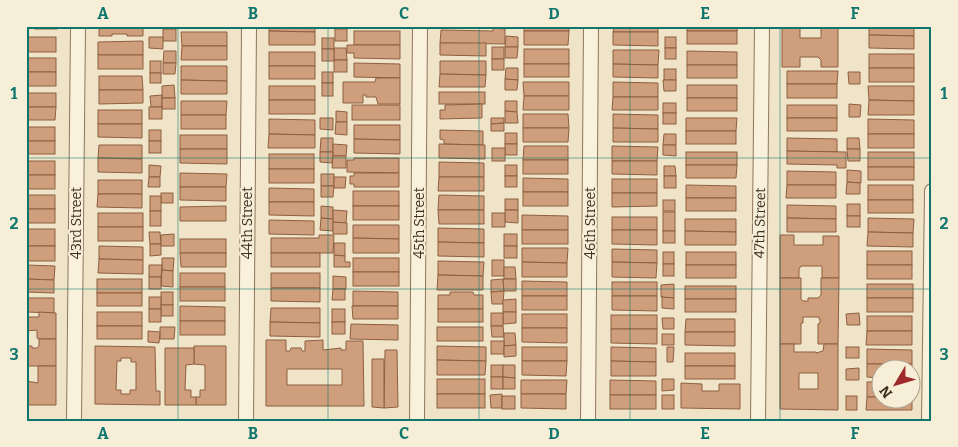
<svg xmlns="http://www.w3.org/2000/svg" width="958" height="447" viewBox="0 0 958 447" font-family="Bitter,serif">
  <rect width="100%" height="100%" fill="#f0e4c8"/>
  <g fill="#cf9f7d" stroke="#8d5f41" fill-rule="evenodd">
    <rect x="35" y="26" width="22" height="3"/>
    <path d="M99,26H143V36H127V34H112V36H99Z"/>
    <path d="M269,26H315V32L269,31Z"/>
    <rect x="335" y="26" width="12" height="3"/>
    <rect x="524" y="26" width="45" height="5"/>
    <path d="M614,26H658V32H613Z"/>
    <path d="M687,26H738L737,31H687Z"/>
    <rect x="782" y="26" width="18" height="2"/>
    <rect x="821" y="26" width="17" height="2"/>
    <path d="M869,26H914V36L869,35Z"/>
    <path d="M493,28L505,29V44L440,43L441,30L493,31Z"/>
    <path d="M782,28H800V38H821V28H838V67H821V60L818,57H800V67H782Z"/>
    <rect x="163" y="29" width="13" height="12"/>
    <rect x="335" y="29" width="12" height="12"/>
    <path d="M269,31L315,32V45H269Z"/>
    <rect x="354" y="31" width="46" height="14"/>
    <path d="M524,31H569L568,45H524Z"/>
    <rect x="687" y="31" width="50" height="13"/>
    <path d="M181,32H227V46H182Z"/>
    <path d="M613,32H658V46L613,45Z"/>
    <path d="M869,35L914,36V49L869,48Z"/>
    <path d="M506,36L518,37V47H505Z"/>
    <rect x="26" y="37" width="30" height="15"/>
    <path d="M149,37H163V49L149,48Z"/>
    <rect x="665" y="37" width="11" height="11"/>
    <rect x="322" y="38" width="12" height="11"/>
    <path d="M143,41V55H98V42Z"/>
    <path d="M440,43H486V56L440,55Z"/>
    <path d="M347,45H400V59L354,58V53H347Z"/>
    <path d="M182,46H227V60H181Z"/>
    <rect x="492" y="47" width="12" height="12"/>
    <path d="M505,47H518L517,58H505Z"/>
    <path d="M334,48H346L347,60H334Z"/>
    <rect x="665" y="48" width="11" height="11"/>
    <rect x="322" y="49" width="12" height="12"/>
    <rect x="524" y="49" width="45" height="15"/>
    <path d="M613,50H659L658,65L613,64Z"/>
    <path d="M164,51H176V63H163Z"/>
    <path d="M687,51L737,52V65H687Z"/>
    <rect x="269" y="52" width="46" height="14"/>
    <rect x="869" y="54" width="45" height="14"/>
    <rect x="98" y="55" width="45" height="14"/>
    <rect x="26" y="58" width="30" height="14"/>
    <rect x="492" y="59" width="12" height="11"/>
    <rect x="334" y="60" width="13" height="12"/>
    <rect x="150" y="61" width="11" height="12"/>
    <path d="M440,61H486V75L440,74Z"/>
    <path d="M163,63H176L175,74H163Z"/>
    <path d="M354,63L400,64V78L354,77Z"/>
    <rect x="524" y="64" width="45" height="13"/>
    <path d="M613,64L658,65V78L613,77Z"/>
    <rect x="687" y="65" width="50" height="13"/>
    <path d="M181,66H227V81L181,80Z"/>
    <rect x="269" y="66" width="46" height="13"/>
    <path d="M506,68H518V80L505,79Z"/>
    <rect x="869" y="68" width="45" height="14"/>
    <rect x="664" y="69" width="12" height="11"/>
    <path d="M787,71H838L837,84H787Z"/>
    <rect x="26" y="72" width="30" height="14"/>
    <rect x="322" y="72" width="11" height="11"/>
    <path d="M848,72H860V84H849Z"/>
    <rect x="150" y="73" width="11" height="10"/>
    <path d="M440,74L486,75L485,87H439Z"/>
    <path d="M99,76H142L143,90H99Z"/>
    <path d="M376,78H400V104H378L376,97H366V95H363V103H343V82H375Z"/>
    <path d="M505,79L518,80L517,90H505Z"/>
    <path d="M181,80L227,81V94H181Z"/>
    <path d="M663,80H676V91H664Z"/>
    <path d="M523,82H569V96H524Z"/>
    <path d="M613,82L658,83V97H613Z"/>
    <rect x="322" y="83" width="11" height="13"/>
    <rect x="787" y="84" width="50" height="14"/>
    <path d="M174,85L175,98H162V86Z"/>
    <rect x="687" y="85" width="50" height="13"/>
    <rect x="269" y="86" width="46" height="14"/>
    <path d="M868,86H914V101L869,100Z"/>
    <path d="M99,90H143V103L99,104Z"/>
    <rect x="439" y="92" width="46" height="12"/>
    <rect x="26" y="93" width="30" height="14"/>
    <path d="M162,95V107H151L150,96Z"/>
    <path d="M524,96H569V110H523Z"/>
    <path d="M613,97H658V110H612Z"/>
    <rect x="162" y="98" width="13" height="11"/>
    <rect x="687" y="98" width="50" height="13"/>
    <rect x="269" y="100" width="46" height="14"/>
    <path d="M869,100L914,101V115H868Z"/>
    <path d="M181,101H227L226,115H181Z"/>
    <path d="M505,101H517V112L505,111Z"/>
    <rect x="663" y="103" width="13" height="10"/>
    <path d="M482,104V118L440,119V110H445V105Z"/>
    <path d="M849,104L861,105L860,117H849Z"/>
    <rect x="352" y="105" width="48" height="15"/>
    <rect x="787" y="105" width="50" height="13"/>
    <path d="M26,107H56L55,120H26Z"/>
    <rect x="149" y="107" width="13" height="12"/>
    <rect x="98" y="110" width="44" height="14"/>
    <path d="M336,111L347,112V122H336Z"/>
    <path d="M505,111L517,112L518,123H505Z"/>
    <rect x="663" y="113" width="13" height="11"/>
    <path d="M523,114H568L569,128H523Z"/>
    <path d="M613,114L658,115V129L613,128Z"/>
    <rect x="181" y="115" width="45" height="14"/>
    <path d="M320,118H333V130L320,129Z"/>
    <path d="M491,118H504V123L491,124Z"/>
    <path d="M686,118H737L736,131H686Z"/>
    <rect x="787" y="118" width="50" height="13"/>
    <path d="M269,119L315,120V135L269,134Z"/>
    <path d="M868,119L914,120V134H868Z"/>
    <path d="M336,122H347V135L335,134Z"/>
    <path d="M504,123V131H491V124Z"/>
    <path d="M98,124H142V138L98,137Z"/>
    <path d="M354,125H400V140L354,139Z"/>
    <rect x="26" y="127" width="29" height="14"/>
    <path d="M523,128H569L568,142H523Z"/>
    <path d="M613,128L658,129V142H613Z"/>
    <rect x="149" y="130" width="12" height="11"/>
    <path d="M440,130L483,131V145L444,144V140L440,139Z"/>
    <rect x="686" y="131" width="50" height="13"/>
    <rect x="505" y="133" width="12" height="11"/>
    <path d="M269,134L315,135V148H268Z"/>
    <path d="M664,134H676V145H663Z"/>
    <rect x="868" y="134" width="46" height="14"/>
    <rect x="180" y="135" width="47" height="14"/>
    <path d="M321,138H333V152H320Z"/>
    <path d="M787,138L837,139V152L787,151Z"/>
    <path d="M847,138H859L860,149H847Z"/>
    <path d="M354,139L400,140V154L354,153Z"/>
    <rect x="26" y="141" width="29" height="13"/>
    <rect x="149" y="141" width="12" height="12"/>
    <path d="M333,144L347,145L346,156H333Z"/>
    <path d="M439,144L485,145V159L439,158Z"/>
    <rect x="505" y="144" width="12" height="11"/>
    <path d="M99,145H142V159L98,158Z"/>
    <path d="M663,145H676V156L663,155Z"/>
    <path d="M524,146H568V160H523Z"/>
    <path d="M612,146L658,147L657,161H612Z"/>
    <rect x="492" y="148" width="13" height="13"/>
    <path d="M180,149H227V164L180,163Z"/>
    <path d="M847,149H860V161H848Z"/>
    <path d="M787,151L846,152V168H837V165L787,164Z"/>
    <path d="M320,152H333L332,163L320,162Z"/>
    <rect x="686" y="152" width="51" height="13"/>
    <rect x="868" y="152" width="46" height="15"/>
    <rect x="269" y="154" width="45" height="15"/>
    <path d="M333,156H346V168H332Z"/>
    <path d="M98,158L142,159V173L98,172Z"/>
    <path d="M354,158H399V173L347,172V160H354Z"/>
    <rect x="523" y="160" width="45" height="14"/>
    <rect x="26" y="161" width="29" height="14"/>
    <path d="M612,161H657V175L612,174Z"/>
    <path d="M439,162L484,163V177H439Z"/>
    <path d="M149,165L161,166L160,177H149Z"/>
    <rect x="505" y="165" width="12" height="11"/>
    <path d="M686,165H737L736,178H686Z"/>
    <path d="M664,166H675L676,176H664Z"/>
    <rect x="868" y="167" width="46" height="13"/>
    <rect x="269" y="169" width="45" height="14"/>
    <path d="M847,170L861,171V183L847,182Z"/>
    <path d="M787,171L836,172V185H787Z"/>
    <path d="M180,173L227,174L226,187H180Z"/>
    <path d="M354,173H399V187H354V184H350V176H354Z"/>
    <rect x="321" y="174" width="13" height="12"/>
    <rect x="26" y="175" width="29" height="14"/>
    <rect x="505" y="176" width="12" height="11"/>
    <rect x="664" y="176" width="12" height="12"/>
    <path d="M149,177H160V187H148Z"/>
    <path d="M334,177H346L345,188H334Z"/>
    <path d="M439,177H484V191H438Z"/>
    <path d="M523,178L568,179V192H523Z"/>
    <rect x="612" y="179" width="45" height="14"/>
    <rect x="98" y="180" width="44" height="14"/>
    <path d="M847,182L860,183V194H846Z"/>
    <path d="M686,185L736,186V198H686Z"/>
    <path d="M787,185H836V198H786Z"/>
    <rect x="868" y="185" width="45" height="15"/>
    <path d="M321,186H334L333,197H321Z"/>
    <path d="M180,187H226V201L180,200Z"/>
    <path d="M269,188L314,189V202H269Z"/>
    <rect x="353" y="191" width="46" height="15"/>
    <rect x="523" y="192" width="45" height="14"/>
    <rect x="161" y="193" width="12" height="10"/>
    <path d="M612,193H657V206L612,207Z"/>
    <path d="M98,194H142V208L97,207Z"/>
    <rect x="26" y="195" width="29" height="14"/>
    <path d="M439,195L484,196V210H438Z"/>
    <rect x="150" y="196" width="11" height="15"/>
    <rect x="686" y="198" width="50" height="13"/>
    <rect x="505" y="199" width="13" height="11"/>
    <rect x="663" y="200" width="12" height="11"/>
    <rect x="868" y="200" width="45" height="13"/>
    <path d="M269,202H314V216L269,215Z"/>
    <rect x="847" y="204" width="13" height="12"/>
    <path d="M787,205L836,206V219L787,218Z"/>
    <path d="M226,206V221H180V207Z"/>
    <path d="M321,206L333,207V219L321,218Z"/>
    <rect x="353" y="206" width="46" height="14"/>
    <rect x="26" y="209" width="29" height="14"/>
    <path d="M333,210L347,211L346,223L333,222Z"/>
    <path d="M438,210H484V224H439Z"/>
    <path d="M505,210H518V223L505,222Z"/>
    <rect x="150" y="211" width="11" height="15"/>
    <rect x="663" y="212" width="12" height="19"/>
    <rect x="98" y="213" width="45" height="14"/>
    <rect x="492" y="213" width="13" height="14"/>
    <path d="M522,215L568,216V230H522Z"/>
    <rect x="847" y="216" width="13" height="11"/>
    <rect x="612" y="217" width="45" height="13"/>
    <path d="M321,218L333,219V231L320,230Z"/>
    <path d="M787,218L836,219V232H787Z"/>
    <path d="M868,218L914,219L913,233L868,232Z"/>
    <path d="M685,219H736V232L685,231Z"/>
    <path d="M269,220L314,221V235L269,234Z"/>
    <path d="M333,222L347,223V234H333Z"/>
    <path d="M353,225H399V239L353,238Z"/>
    <rect x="98" y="227" width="45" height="14"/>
    <path d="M438,228L484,229V243L438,242Z"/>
    <rect x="26" y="229" width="29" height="17"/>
    <rect x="522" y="230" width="46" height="14"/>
    <path d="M612,230H657V245L612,244Z"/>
    <rect x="663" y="231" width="12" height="12"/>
    <path d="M685,231L736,232V245H685Z"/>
    <path d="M149,232H160L161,244H150Z"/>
    <path d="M868,232L913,233V247L867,246Z"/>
    <path d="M174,234V246H161V235Z"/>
    <rect x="504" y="234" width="13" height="12"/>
    <path d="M319,235H334L333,253H271V238H319Z"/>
    <path d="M780,235H794V245H823V236H839V278H822V266H801L799,269V278H780Z"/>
    <path d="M353,238L399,239V253H353Z"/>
    <rect x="180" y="239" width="46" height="14"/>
    <path d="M438,242L484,243V257L438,256Z"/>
    <path d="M334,243H345V256L334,255Z"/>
    <path d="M150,244H161V255L150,256Z"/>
    <rect x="26" y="246" width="29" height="15"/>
    <path d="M99,246L143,247V260L99,259Z"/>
    <rect x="504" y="246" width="13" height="12"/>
    <path d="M522,248H568L567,263L522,262Z"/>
    <path d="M612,249L657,250V263L612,262Z"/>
    <rect x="867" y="251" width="45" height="14"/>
    <rect x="663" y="252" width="11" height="12"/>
    <rect x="686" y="252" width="50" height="13"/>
    <path d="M180,253H226V267H181Z"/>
    <rect x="271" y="253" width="49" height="14"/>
    <path d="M334,255L345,256V262H350V267H334Z"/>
    <path d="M162,258H174L173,271L162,270Z"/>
    <rect x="353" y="258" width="46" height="14"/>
    <path d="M99,259L143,260V274L98,273Z"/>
    <rect x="492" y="260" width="12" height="16"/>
    <path d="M438,261L484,262L483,276L438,275Z"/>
    <path d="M522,262L567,263V277H522Z"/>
    <path d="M612,262L657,263L656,278L612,277Z"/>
    <rect x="663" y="264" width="11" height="12"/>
    <path d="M26,265L55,266L54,280L26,279Z"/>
    <path d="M149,265H162L161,277H149Z"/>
    <rect x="686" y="265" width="50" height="13"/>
    <rect x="867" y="265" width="45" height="14"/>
    <path d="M504,267H515L516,279H504Z"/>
    <path d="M162,270L173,271V287L161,286Z"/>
    <rect x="353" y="272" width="46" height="14"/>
    <rect x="180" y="273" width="45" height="14"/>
    <rect x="271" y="273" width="49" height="15"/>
    <path d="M438,275L483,276V290H437Z"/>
    <path d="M333,276L346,277V289H333Z"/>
    <rect x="149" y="277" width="12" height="12"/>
    <path d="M780,278H801V299L803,301H808V298H818L821,295V278H839L838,344H818V324L820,323V319H819V317H803V323H801V344H780Z"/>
    <path d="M26,279L54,280V293L26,292Z"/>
    <rect x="97" y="279" width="45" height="14"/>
    <path d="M503,279L504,291L491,292V280Z"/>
    <path d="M503,279H516V291H504Z"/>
    <path d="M522,281L567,282V296H522Z"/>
    <rect x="612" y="282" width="45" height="14"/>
    <path d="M674,284V298L661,297V285Z"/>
    <rect x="867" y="284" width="46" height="14"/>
    <rect x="685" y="286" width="51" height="13"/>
    <rect x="180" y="287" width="45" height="14"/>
    <path d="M271,288H320V302L271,301Z"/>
    <path d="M333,289H345V300H332Z"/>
    <path d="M353,291L398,292V306H353Z"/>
    <path d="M504,291L503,304H492L491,292Z"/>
    <rect x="161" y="292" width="12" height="13"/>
    <path d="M450,292H473L474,295H483V309H438V295H450Z"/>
    <rect x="97" y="293" width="45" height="13"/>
    <rect x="522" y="296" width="45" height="14"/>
    <path d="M612,296H657V311L612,310Z"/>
    <rect x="149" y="297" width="12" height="12"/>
    <path d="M662,297L674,298V309L662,308Z"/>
    <path d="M26,298H54V313L26,312Z"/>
    <rect x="867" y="298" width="46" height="14"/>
    <path d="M516,299V312H503V300Z"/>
    <rect x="685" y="299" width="51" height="13"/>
    <rect x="161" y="305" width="12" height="11"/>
    <path d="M180,306L225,307V321H180Z"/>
    <path d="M352,306H398V319H353Z"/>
    <path d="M271,308H320V323L270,322Z"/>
    <rect x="149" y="309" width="12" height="13"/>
    <rect x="332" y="309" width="13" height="13"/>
    <rect x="438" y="309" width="45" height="13"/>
    <path d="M39,312L56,313V339H39L37,338V330L26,331V317H39Z"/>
    <rect x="97" y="312" width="45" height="14"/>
    <path d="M503,312H516V323L503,324Z"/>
    <rect x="491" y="313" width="12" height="13"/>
    <path d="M859,313L860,325H847L846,314Z"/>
    <rect x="522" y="314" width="45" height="14"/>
    <rect x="611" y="315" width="46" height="14"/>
    <rect x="867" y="316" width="45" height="15"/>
    <path d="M662,318H674V329H663Z"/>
    <path d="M686,319H735V332H685Z"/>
    <rect x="180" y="321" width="45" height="14"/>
    <path d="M270,322L320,323V337L270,336Z"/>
    <rect x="332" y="322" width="13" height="12"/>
    <path d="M351,324L398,325V340L350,339Z"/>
    <rect x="97" y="326" width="45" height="13"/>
    <path d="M491,326H503L504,337H492Z"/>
    <path d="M160,327H175L174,339H160Z"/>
    <rect x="437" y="327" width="46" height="14"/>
    <path d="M522,328H567V343L522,342Z"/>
    <path d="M611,329H657V344L611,343Z"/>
    <path d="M148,331L160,332L159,343L148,342Z"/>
    <path d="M867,331H912V345H866Z"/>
    <path d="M685,332H735V346L685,345Z"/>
    <path d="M504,333H515L516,345L504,346Z"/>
    <rect x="662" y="334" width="12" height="11"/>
    <path d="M39,339H56V366H26V346H32V348H37L39,346Z"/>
    <path d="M266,340H286V351H290L291,348H301L302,351H305V341L323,340V350L341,348V350H346V341H363L364,406H266ZM287,369H342V385H287Z"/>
    <rect x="491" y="341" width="13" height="13"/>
    <path d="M780,344H794V352H816V353L823,351L824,344H838V410L780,409ZM799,373H818V389H799Z"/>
    <path d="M516,345V356L504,357V346Z"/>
    <path d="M95,346L155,347L156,391H160V405L95,404ZM121,358H131V362H136V390H130V394H121V390H116L117,361H121Z"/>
    <path d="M194,346H226V405H196V397H200V390H205V365L194,364Z"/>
    <path d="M437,346L486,347V361L437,360Z"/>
    <rect x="522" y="347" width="45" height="14"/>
    <path d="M611,347L656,348V362L611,361Z"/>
    <path d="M667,347H674L673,362H667Z"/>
    <rect x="846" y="347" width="13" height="11"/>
    <path d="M165,348H194V364L186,365L185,390H191V397H196V405H165Z"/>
    <path d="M867,349L912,350V364H867Z"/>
    <path d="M385,350H397L398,407L384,408Z"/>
    <rect x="685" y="353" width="50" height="13"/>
    <path d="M372,359H384V408L372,407Z"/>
    <path d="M437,360L486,361L485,375H437Z"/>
    <path d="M522,361H567L566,376L522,375Z"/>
    <path d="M611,361L656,362V376H611Z"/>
    <path d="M867,364H912V378H910V370H880V378L867,377Z"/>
    <rect x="491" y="365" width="12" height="12"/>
    <path d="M503,365H515V378L503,377Z"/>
    <path d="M38,366H56V405H26V381L38,383Z"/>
    <rect x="685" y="366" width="50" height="13"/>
    <path d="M859,368V380H846V369Z"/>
    <rect x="491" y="377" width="12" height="12"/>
    <path d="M503,377L515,378V389H503Z"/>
    <rect x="437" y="379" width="48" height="15"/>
    <path d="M662,379H674V390L662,391Z"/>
    <path d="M521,380H567L566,394H521Z"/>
    <path d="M610,380L656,381V395H610Z"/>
    <rect x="867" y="382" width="13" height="15"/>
    <path d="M681,383L702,384V391H719V384H740V409L681,408Z"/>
    <rect x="437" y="394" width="48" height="14"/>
    <path d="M502,394V408H491L490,395Z"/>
    <path d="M521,394H566V409L521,408Z"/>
    <rect x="610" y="395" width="46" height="14"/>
    <rect x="662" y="395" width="12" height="14"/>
    <rect x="502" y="396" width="13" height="13"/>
    <rect x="846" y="396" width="11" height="14"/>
    <path d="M867,397H880V400H910V397H912V410H866Z"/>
  </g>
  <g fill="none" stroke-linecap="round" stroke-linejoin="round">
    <defs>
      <g id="minor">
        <path d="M74,421L78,26"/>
        <path d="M246,421L249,26"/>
        <path d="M417,421L420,26"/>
        <path d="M588,421L591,26"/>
        <path d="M758,421L762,26"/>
        <path d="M929,421L932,191"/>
      </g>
    </defs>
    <use href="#minor" stroke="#8d765c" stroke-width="16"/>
    <use href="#minor" stroke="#faf1dc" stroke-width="14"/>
  </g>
  <path fill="none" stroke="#0f766e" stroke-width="1" stroke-opacity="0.55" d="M178,26V421M328,26V421M479,26V421M630,26V421M780,26V421M26,158H932M26,289H932"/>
  <g text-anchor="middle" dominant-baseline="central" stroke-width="4" stroke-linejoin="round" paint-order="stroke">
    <g font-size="14" fill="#3d2e20" stroke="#f7eed8">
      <text transform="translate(76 223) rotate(-90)">43rd Street</text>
      <text transform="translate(247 223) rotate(-90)">44th Street</text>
      <text transform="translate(419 223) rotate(-90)">45th Street</text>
      <text transform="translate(590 223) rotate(-90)">46th Street</text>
      <text transform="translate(760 223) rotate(-89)">47th Street</text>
    </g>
  </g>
  <rect width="958" height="447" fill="none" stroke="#f7eed8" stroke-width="55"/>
  <g transform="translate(896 384) rotate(232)"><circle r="24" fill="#f7eed8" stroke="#ada18e"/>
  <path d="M0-4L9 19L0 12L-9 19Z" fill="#9e2a2b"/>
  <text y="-8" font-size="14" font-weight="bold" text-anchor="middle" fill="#3d2e20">N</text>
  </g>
  <rect x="28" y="28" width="902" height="392" fill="none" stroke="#0f766e" stroke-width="2"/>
  <g font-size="16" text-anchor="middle" font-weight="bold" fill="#0f766e">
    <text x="103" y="19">A</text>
    <text x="253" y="19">B</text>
    <text x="404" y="19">C</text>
    <text x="554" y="19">D</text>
    <text x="705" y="19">E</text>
    <text x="855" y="19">F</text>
    <text x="14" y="99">1</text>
    <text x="944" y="99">1</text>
    <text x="14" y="229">2</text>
    <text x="944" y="229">2</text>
    <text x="14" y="360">3</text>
    <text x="944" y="360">3</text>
    <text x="103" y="439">A</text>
    <text x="253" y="439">B</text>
    <text x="404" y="439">C</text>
    <text x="554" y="439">D</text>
    <text x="705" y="439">E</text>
    <text x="855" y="439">F</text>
  </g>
</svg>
